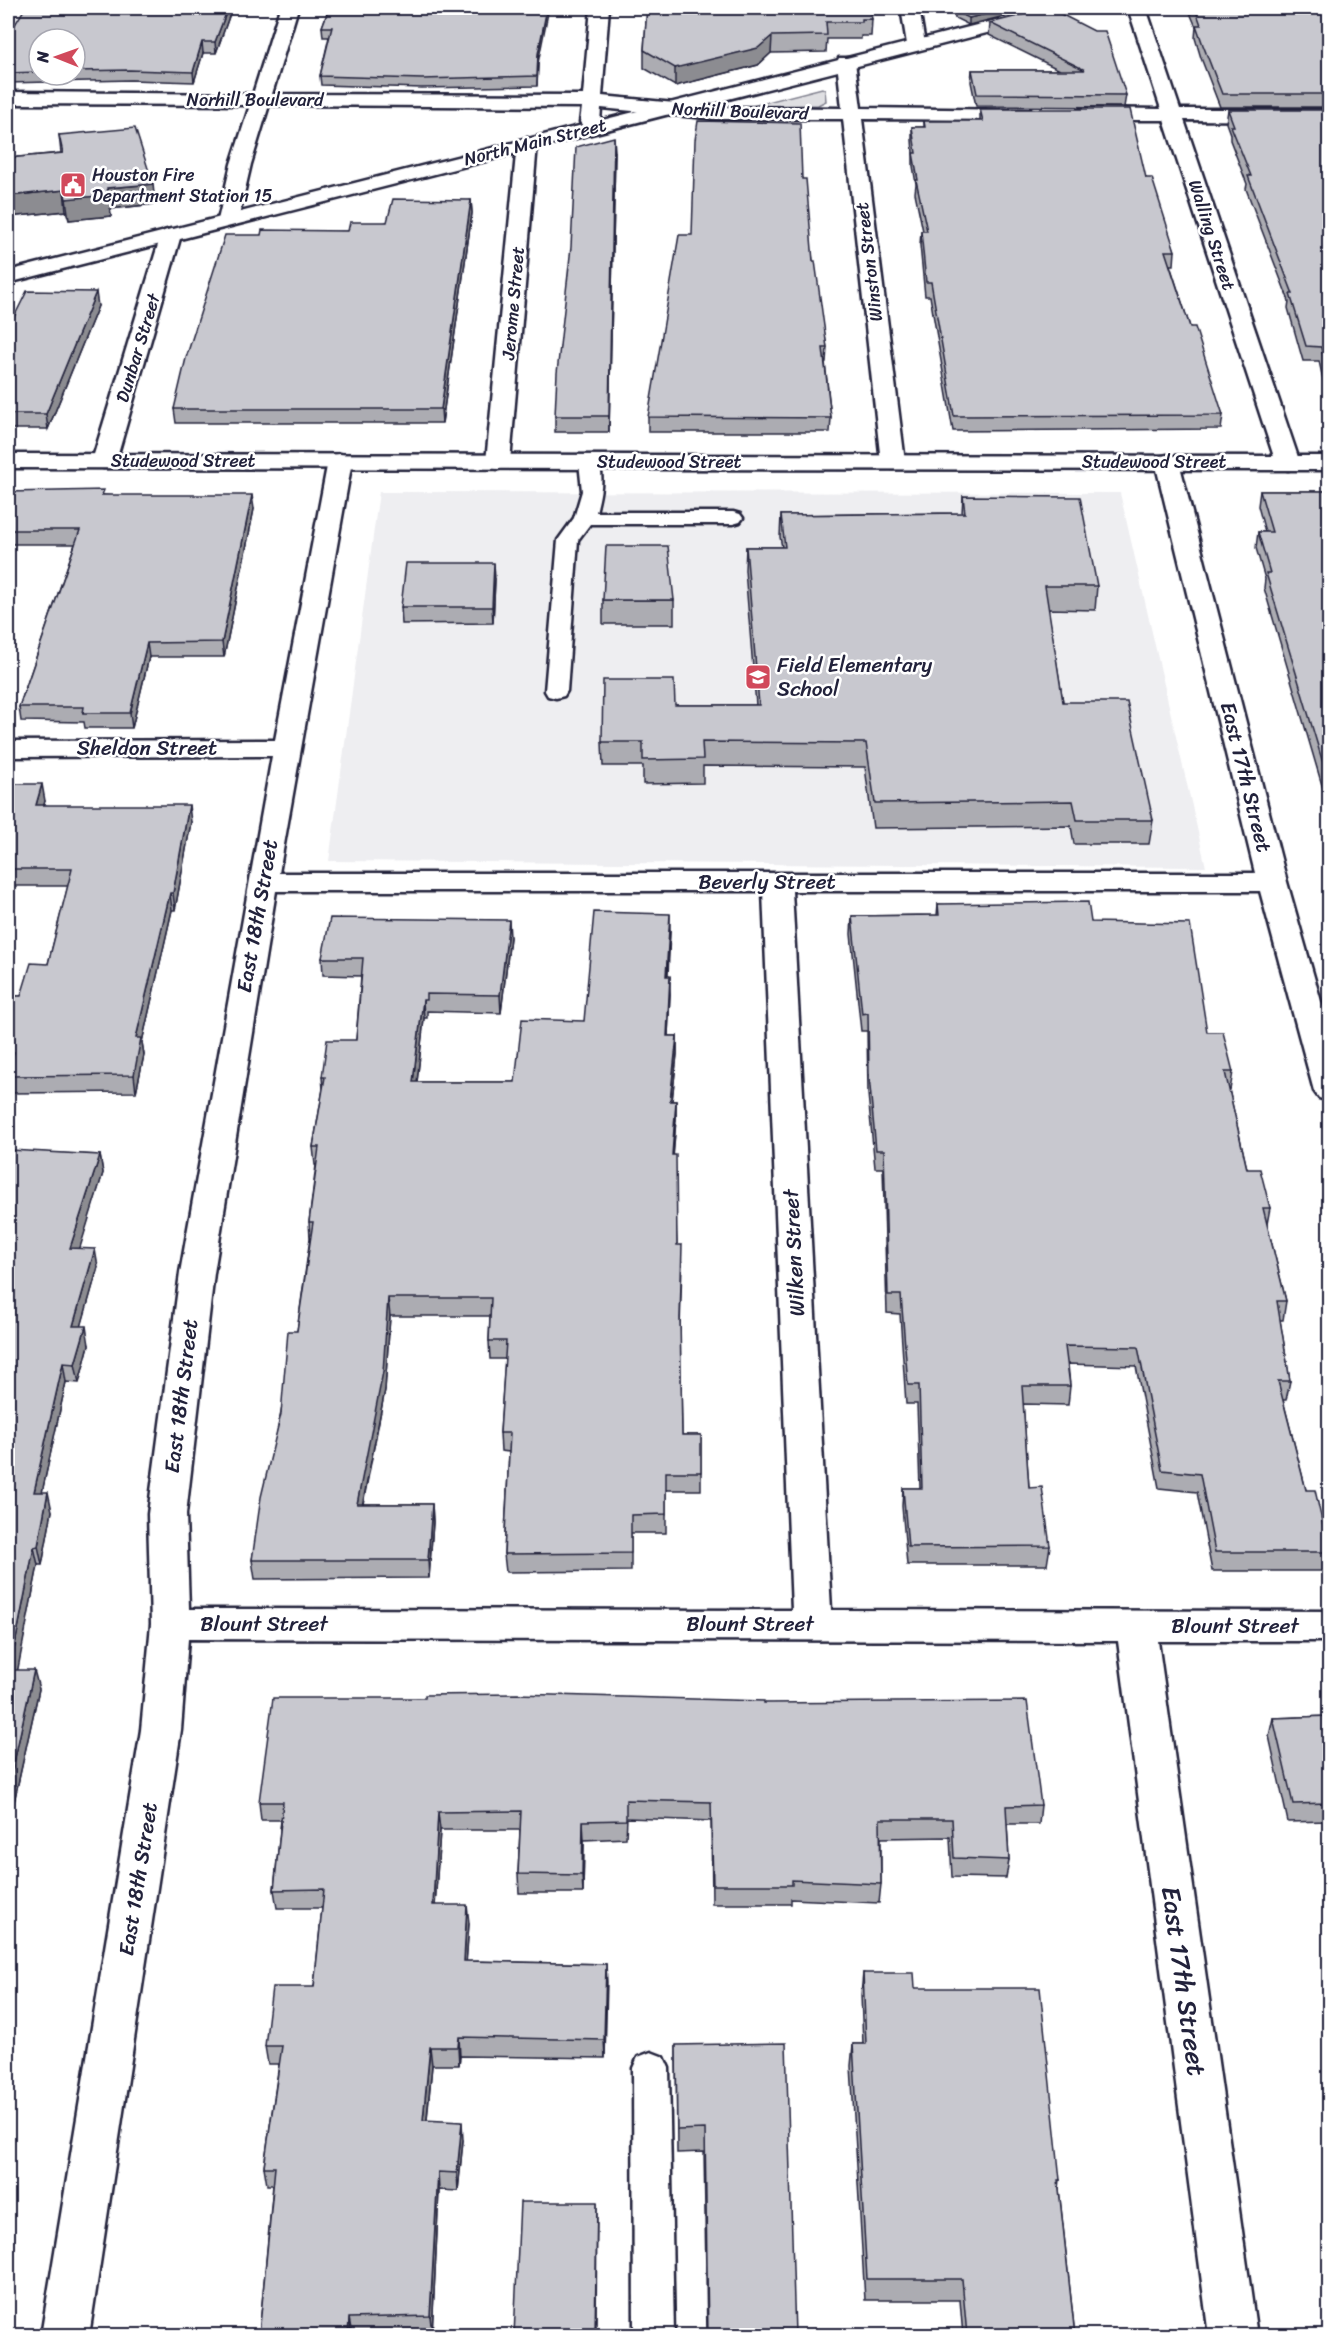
<svg xmlns="http://www.w3.org/2000/svg" width="1337" height="2343" viewBox="0 0 1337 2343" font-family="Sriracha,sans-serif">
  <rect width="100%" height="100%" fill="#fff"/>
  <filter id="ink" filterUnits="userSpaceOnUse"><feTurbulence type="fractalNoise" baseFrequency=".0167" numOctaves="2"/><feDisplacementMap in="SourceGraphic" scale="12" xChannelSelector="R" yChannelSelector="G"/><feConvolveMatrix kernelMatrix="1 2 1 2 8 2 1 2 1" color-interpolation-filters="sRGB"/></filter>
  <g filter="url(#ink)">
    <path fill="#eeeef1" d="M379,492L1120,493L1206,867L329,861Z"/>
    <path fill="#dfdfe2" stroke="#80808e" stroke-width="1.5" d="M822,88L825,90L826,101L818,105L752,106Z"/>
    <g fill="none" stroke-linecap="round" stroke-linejoin="round">
      <defs>
        <g id="service">
          <path d="M589,456L596,458C606,473 600,496 596,512H733L740,514L743,518L740,522L733,524H590L578,540L567,691L564,696L556,698L548,696L545,691L558,540L574,518L582,491L579,462L582,458Z"/>
          <path d="M651,2052L664,2057L669,2068L674,2336H634L633,2068L638,2057Z"/>
        </g>
        <g id="minor">
          <path d="M280,8H298L272,94L583,95L591,8H609L602,96L716,107L842,108L837,62L839,58H853L855,62L861,108L1032,110L1035,114L1032,118L1025,120L862,119L905,462L901,467L893,469L885,467L881,462L843,119H716L601,108L600,122L597,126H583L580,122L582,107L269,105L251,164L238,220L235,224L228,226L221,224L218,220L231,164L250,105L8,104V92L253,94Z"/>
          <path d="M901,8H919L925,44L923,48H909L907,44Z"/>
          <path d="M1128,8H1146L1180,109H1330V121L1184,120L1300,463L1296,468L1288,470L1280,468L1276,463L1164,120H1085L1078,118L1075,114L1078,110L1085,108L1161,109Z"/>
          <path d="M527,138L534,140L537,144L510,462L506,467L498,469L490,467L486,462L517,144L520,140Z"/>
          <path d="M171,229L178,231L181,235L116,461L112,466L104,468L96,466L92,461L161,235L164,231Z"/>
          <path d="M340,454L348,456L352,461L279,873H1255L1155,462L1159,457L1167,455L1175,457L1179,462L1287,882L1330,1033V1101L1319,1098L1314,1091L1260,891H792L831,1610L1330,1611V1641H1158L1257,2336H1209L1118,1641L188,1639L181,1730L89,2336H41L141,1730L151,1624L148,1514L180,1273L272,756L8,757V741L275,740L328,461L332,456ZM276,891H763L792,1610L189,1609L186,1514L214,1273Z"/>
        </g>
        <g id="secondary">
          <path d="M1044,8H1072L1069,12L8,283V271Z"/>
          <path d="M8,454L1330,456V470L8,468Z"/>
        </g>
      </defs>
      <use href="#service" stroke="#22223b" stroke-width="5"/>
      <use href="#minor" stroke="#22223b" stroke-width="5"/>
      <use href="#secondary" stroke="#22223b" stroke-width="5"/>
      <use href="#service" fill="#fff" fill-rule="evenodd"/>
      <use href="#minor" fill="#fff" fill-rule="evenodd"/>
      <use href="#secondary" fill="#fff" fill-rule="evenodd"/>
    </g>
    <g fill="#acacb2" stroke="#22223b" stroke-width="1.5" fill-rule="evenodd">
      <path d="M232,8L216,53H203L194,82L131,80L8,83V36ZM39,39H75V75H39Z"/>
      <path d="M329,8L538,63L537,86L422,88L321,85L320,76L329,37H323L322,27Z"/>
      <path d="M647,8L872,19L871,36H861V39H827L826,52L771,53L758,65L675,86L644,68V50Z"/>
      <path d="M954,8H1028V10L969,25L955,18Z"/>
      <path d="M1049,8L1126,95L1124,107L976,106L971,82L972,70H1060L989,35L990,23Z"/>
      <path d="M1188,8H1329V107H1220L1201,58L1195,38L1196,27Z"/>
      <path d="M980,109L1146,178L1175,251L1174,265H1170L1190,327L1223,415L1221,429L953,431L930,296H925L920,245L921,231H923L915,193L916,184L913,166V153L912,140V127H924V121H980Z"/>
      <path d="M1228,110H1329V407L1319,361H1303L1288,308L1289,301L1246,189L1247,184L1230,140V134L1226,123Z"/>
      <path d="M59,135L155,204L110,209L111,216L69,220L66,211L8,217V158L61,153Z"/>
      <path d="M615,151L609,432H555V416Z"/>
      <path d="M802,179L813,261L827,348L826,362H825L831,418L830,432H648V417Z"/>
      <path d="M471,200L472,213L442,423H176L174,409L261,235L348,231L387,222Z"/>
      <path d="M98,306L48,429H8V317H14Z"/>
      <path d="M1260,491H1329V809L1264,588L1265,579L1256,548L1258,532H1265L1258,506Z"/>
      <path d="M8,492L104,495L254,509L224,657H149L132,728H85L84,722L21,721L19,707L75,544H8Z"/>
      <path d="M963,496L1097,586L1095,610L1048,609L1063,702L1153,820L1149,844H1074L1071,826L873,828L865,767L703,766V783L643,784V766H603L602,742L675,705H756L745,570L746,547H782L780,537L781,515L962,513Z"/>
      <path d="M495,579L493,623L402,624L401,607Z"/>
      <rect x="603" y="600" width="71" height="24"/>
      <path d="M8,784L45,801L43,805L191,822L175,910H172L142,1042L144,1055L136,1092L11,1093L8,1076L9,1069H8V996H21L48,964L68,886H8Z"/>
      <path d="M938,904L1091,922L1207,1032L1233,1072L1230,1090H1229L1247,1169L1270,1208L1267,1224L1286,1301L1283,1320H1280L1290,1381L1286,1400H1283L1306,1490L1329,1552L1325,1571H1212L1197,1492L1159,1488L1136,1366L1068,1364L1070,1386L1068,1405L1023,1404L1029,1488L1050,1546L1047,1565H907L902,1506L903,1488H920L917,1404H906L900,1314L887,1313L883,1168H875L868,1094L867,1031H861L851,934L852,916L937,915Z"/>
      <path d="M670,931L668,976L670,994L668,1036H677V1054L672,1101H676V1119L673,1155L677,1245L682,1263L680,1329L682,1435H701V1490H666V1533H631V1571L506,1572L504,1554L509,1452L501,1451L500,1433L505,1359H490L489,1341L490,1316H390L385,1390L363,1504H432L433,1522L429,1578L255,1579L252,1560L297,1331L310,1238L309,1222L316,1165H315L313,1147L323,1089L322,1077L356,1040L361,976L323,975L322,958L510,937L501,1013L427,1011V1018H424L417,1082H515L584,1021Z"/>
      <path d="M8,1151L100,1155L103,1173L79,1248L98,1267L81,1326L89,1345L79,1383L66,1382L42,1492L52,1511L42,1565H38L17,1670L39,1689L8,1829Z"/>
      <path d="M764,1703L1041,1805L1039,1824H1007L1009,1860L1006,1878L952,1877L950,1837L881,1838V1884L879,1903L791,1899V1904H712L711,1821L627,1818L626,1838L584,1840L583,1893H519L518,1874L520,1830H440L435,1905L469,1923L466,1961L606,1964L605,2058L460,2056L459,2065H432L427,2120L463,2140L458,2191L439,2190L432,2334L259,2336L273,2185H267L264,2167L279,2064H268L265,2046L314,1987L322,1908H277L274,1890L281,1820H261L259,1802Z"/>
      <path d="M1329,1716V1821L1288,1822L1269,1736L1273,1718Z"/>
      <path d="M863,1973L915,1988L1060,2180L1059,2189L1075,2336H963L960,2300H865L851,2066L853,2044H863L861,1995Z"/>
      <path d="M676,2045L795,2334L826,2336H707L704,2152L677,2153Z"/>
    </g>
    <g fill="#8c8c91" stroke="#22223b" stroke-width="1.5">
      <path d="M228,8H232L216,53L215,42Z"/>
      <path d="M547,8H549L538,63L537,86L538,54Z"/>
      <path d="M1011,8H1028V10L969,25V18Z"/>
      <path d="M772,36L771,53L758,65L675,86V68Z"/>
      <path d="M202,42L203,53L194,82L193,72Z"/>
      <path d="M614,137L615,151L609,432V416Z"/>
      <path d="M153,184L155,204L110,209L111,216L69,220L66,199L107,188Z"/>
      <path d="M64,190L66,211L8,217V196Z"/>
      <path d="M471,200L472,213L442,423L441,409Z"/>
      <path d="M96,292L98,306L48,429L46,414Z"/>
      <path d="M252,495L254,509L224,657L222,642Z"/>
      <path d="M494,563L495,579L493,623L492,607Z"/>
      <path d="M147,643L149,657L132,728L130,713Z"/>
      <path d="M42,784L45,801L39,822L36,805Z"/>
      <path d="M189,805L191,822L175,910L173,893Z"/>
      <path d="M170,893L172,910L142,1042L144,1055L136,1092L134,1075L136,1038Z"/>
      <path d="M670,914V931L666,994V976Z"/>
      <path d="M509,920L510,937L501,1013L500,995Z"/>
      <path d="M670,976V994L667,1054V1036Z"/>
      <path d="M423,1000L424,1018L415,1100L413,1082Z"/>
      <path d="M677,1036V1054L670,1119V1101Z"/>
      <path d="M676,1101V1119L672,1173V1155Z"/>
      <path d="M100,1155L103,1173L74,1267L70,1248Z"/>
      <path d="M95,1249L98,1267L76,1345L73,1326Z"/>
      <path d="M388,1298L390,1316L385,1390L359,1522L357,1504Z"/>
      <path d="M86,1326L89,1345L79,1383L75,1364Z"/>
      <path d="M63,1363L66,1382L38,1511L34,1492Z"/>
      <path d="M48,1492L52,1511L42,1565L38,1546Z"/>
      <path d="M432,1504L433,1522L429,1578L428,1560Z"/>
      <path d="M34,1547L38,1565L14,1689L10,1670Z"/>
      <path d="M34,1670L39,1689L8,1829V1790Z"/>
      <path d="M438,1812L440,1830L434,1923L433,1905Z"/>
      <path d="M583,1821L584,1840L583,1893L582,1875Z"/>
      <path d="M467,1905L469,1923L465,1980L464,1961Z"/>
      <path d="M606,1964L607,1982L605,2058L604,2040Z"/>
      <path d="M459,2037L460,2056L459,2065L458,2047Z"/>
      <path d="M430,2047L432,2065L425,2138L423,2120Z"/>
      <path d="M462,2122L463,2140L458,2191L457,2173Z"/>
      <path d="M438,2172L439,2190L432,2334L430,2316Z"/>
      <path d="M597,2202L596,2336H595Z"/>
      <path d="M349,2318L352,2335L348,2336Z"/>
    </g>
    <g fill="#c8c8cf" stroke="#22223b" stroke-width="1.5">
      <path d="M25,8H228L215,42H202L193,72L130,70L75,71V39H39V72L8,73V36Z"/>
      <path d="M329,8H547L538,54L537,76L422,79L320,76L332,27H322Z"/>
      <path d="M647,8H870L872,19H862V22H826L827,35L772,36L758,48L675,68L644,50Z"/>
      <path d="M955,8H1011L969,18L956,12Z"/>
      <path d="M1049,8L1094,31H1105L1126,95L977,94L972,70H1085L990,23Z"/>
      <path d="M1195,8H1329V94H1222L1203,45L1196,25H1201Z"/>
      <path d="M980,109H1130L1146,178H1152L1175,251H1165L1190,327H1195L1223,415L954,416L931,282H926L921,231H927L916,180H918L913,153H916L912,127H925L924,121H983Z"/>
      <path d="M1228,110H1329V383L1321,347L1306,346L1290,294H1293L1248,176H1251L1231,126H1234Z"/>
      <path d="M698,121L800,123L802,179H806L813,261H815L827,348H823L831,418L648,417L679,235H692L695,140Z"/>
      <path d="M135,128L153,184L107,188L109,195L66,199L64,190L8,196V158L63,153L59,135Z"/>
      <path d="M614,137L609,416H555L557,373L571,247L576,147Z"/>
      <path d="M393,199L471,200L441,409H174L186,358L225,235H261L262,230L348,231L350,222H387Z"/>
      <path d="M27,291L96,292L46,414H8V317H14Z"/>
      <path d="M104,490L102,495H252L222,642L147,643L130,713H83L84,707H19L80,530H8V492Z"/>
      <path d="M1260,491H1329V783L1266,573H1270L1258,532H1272Z"/>
      <path d="M963,496L1080,497L1097,586H1045L1063,702H1127L1153,820H1077L1073,801L875,803L866,743L702,742L703,759L643,760V742H602L603,680H674L675,705H759L746,547H785L781,515L965,513Z"/>
      <path d="M606,546H668L674,600H603Z"/>
      <path d="M406,563H494L492,607H401Z"/>
      <path d="M8,784H42L36,805H189L173,893H170L136,1038H141L134,1075L8,1076L14,1052H8V996H21L31,963L48,964L72,869H8Z"/>
      <path d="M1088,902L1091,922L1190,924L1207,1032H1223L1233,1072H1225L1247,1169H1260L1270,1208H1263L1286,1301H1277L1290,1381H1278L1306,1490H1315L1329,1552H1215L1200,1474L1162,1470L1138,1347L1065,1346L1070,1386H1022L1029,1488L1042,1487L1050,1546L908,1547L903,1488H922L919,1385H908L901,1295H888L884,1150H876L869,1076L868,1013L862,1014L852,916L939,915L938,904Z"/>
      <path d="M594,912L670,914L666,976H670L667,1036H677L670,1101H676L672,1155H676L677,1245H682L680,1318L682,1435H701V1472H666V1514L631,1515V1553L504,1554L510,1433H500L506,1341H489L491,1298H388L383,1372L357,1504H432L428,1560H252L261,1497L281,1414L288,1331H297L313,1222H309L319,1147H313L325,1077H322L327,1040H356L363,958H322L330,918L509,920L500,995L426,994V1000H423L413,1082H515L522,1019L584,1021Z"/>
      <path d="M10,1150L100,1155L70,1248L95,1249L73,1326H86L75,1364L63,1363L34,1492H48L38,1546L34,1547L10,1670H34L8,1790V1151Z"/>
      <path d="M517,1694L764,1701V1703L1027,1701L1041,1805L1006,1806L1009,1860L954,1858L952,1819H880L881,1884L792,1880V1885H713L711,1802L626,1800V1820L583,1821L582,1875L518,1874L521,1811L438,1812L433,1905H467L464,1961L606,1964L604,2040L459,2037L458,2047H430L423,2120L462,2122L457,2173L438,2172L430,2316L349,2318L348,2336H259L275,2167H264L282,2046H265L272,1987H314L324,1889L274,1890L283,1802H259L273,1698H425V1695Z"/>
      <path d="M1329,1716V1803L1293,1804L1273,1718Z"/>
      <path d="M863,1973H914L915,1988H1040L1060,2180H1058L1075,2336H967L962,2279H867L853,2044H866Z"/>
      <path d="M786,2043L795,2334H826V2336H708L705,2129L677,2130L676,2045Z"/>
      <path d="M520,2202H597L595,2336H514Z"/>
    </g>
  </g>
  <defs>
    <symbol id="civic-square" viewBox="-11 -11 22 22"><rect x="-9" y="-9" width="18" height="18" rx="4" fill="#d1495b" stroke="#fff"/><path d="M-.6-6.5H3V-4.5H.6V-3L4-1V1h2V6H-6V1h2V-1L-.6-3ZM-1.2 2.5V6h2.4V2.5Z" fill="#fff"/></symbol>
    <symbol id="school-square" viewBox="-11 -11 22 22"><rect x="-9" y="-9" width="18" height="18" rx="4" fill="#d1495b" stroke="#fff"/><path d="M0-5L7-2L0 1L-7-2ZM-4 1L0 2.5L4 1V4Q0 6-4 4Z" fill="#fff"/></symbol>
  </defs>
  <g fill-rule="evenodd">
    <use href="#civic-square" x="58" y="170" width="30" height="30"/>
    <use href="#school-square" x="743" y="662" width="30" height="30"/>
  </g>
  <g text-anchor="middle" dominant-baseline="central" stroke-width="5" stroke-linejoin="round" paint-order="stroke">
    <g font-size="18" fill="#22223b" stroke="#fff">
      <text x="255" y="100">Norhill Boulevard</text>
      <text transform="translate(740 111) rotate(2)">Norhill Boulevard</text>
      <text transform="translate(535 142) rotate(-14)">North Main Street</text>
      <text transform="translate(1212 235) rotate(72)">Walling Street</text>
      <text transform="translate(869 262) rotate(-97)">Winston Street</text>
      <text transform="translate(513 303) rotate(-85)">Jerome Street</text>
      <text transform="translate(138 348) rotate(-73)">Dunbar Street</text>
      <text x="183" y="461">Studewood Street</text>
      <text x="669" y="462">Studewood Street</text>
      <text x="1154" y="462">Studewood Street</text>
    </g>
    <g font-size="18" fill="#22223b" stroke="#fff" text-anchor="start">
      <text x="92" y="175">Houston Fire<tspan x="92" dy="21">Department Station 15</tspan></text>
    </g>
    <g font-size="21" fill="#22223b" stroke="#fff" text-anchor="start">
      <text x="777" y="665">Field Elementary<tspan x="777" dy="24">School</tspan></text>
    </g>
    <g font-size="21" fill="#22223b" stroke="#fff">
      <text x="147" y="748">Sheldon Street</text>
      <text transform="translate(1246 777) rotate(76)">East 17th Street</text>
      <text x="767" y="882">Beverly Street</text>
      <text transform="translate(257 916) rotate(-80)">East 18th Street</text>
      <text transform="translate(794 1253) rotate(-93)">Wilken Street</text>
      <text transform="translate(181 1396) rotate(-83)">East 18th Street</text>
      <text x="264" y="1624">Blount Street</text>
      <text x="750" y="1624">Blount Street</text>
      <text x="1235" y="1626">Blount Street</text>
      <text transform="translate(138 1879) rotate(-81)">East 18th Street</text>
    </g>
    <g font-size="26" fill="#22223b" stroke="#fff">
      <text transform="translate(1184 1981) rotate(82)">East 17th Street</text>
    </g>
  </g>
  <rect width="1337" height="2343" fill="none" stroke="#fff" stroke-width="30"/>
  <rect x="15" y="15" width="1307" height="2313" fill="none" stroke="#22223b" stroke-width="2" filter="url(#ink)"/>
  <g transform="translate(57 57) rotate(271)"><circle r="28" fill="#ffffff" stroke="#a7a7b1" stroke-width="1.5"/>
  <path d="M0-4.5L10 22L0 15L-10 22Z" fill="#d1495b"/>
  <text y="-9" font-size="16" font-weight="bold" text-anchor="middle" fill="#22223b">N</text>
  </g>
</svg>
